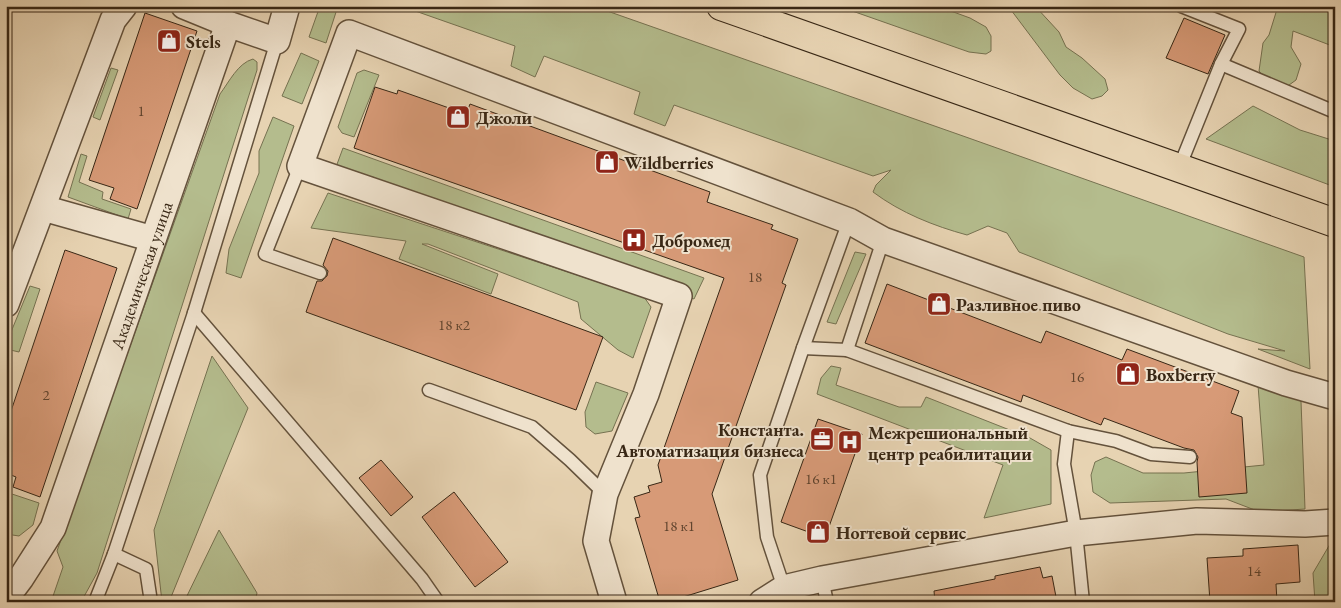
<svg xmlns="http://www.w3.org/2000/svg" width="1341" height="608" viewBox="0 0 1341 608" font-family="'EB Garamond',serif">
  <rect width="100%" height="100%" fill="#e7d3b2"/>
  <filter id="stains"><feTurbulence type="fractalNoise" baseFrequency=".004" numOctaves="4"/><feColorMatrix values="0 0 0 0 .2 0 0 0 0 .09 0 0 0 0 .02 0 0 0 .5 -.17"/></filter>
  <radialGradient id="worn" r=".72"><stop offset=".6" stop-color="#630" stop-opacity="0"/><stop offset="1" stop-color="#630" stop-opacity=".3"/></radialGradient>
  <g fill="#b4bc8d" stroke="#767251">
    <path d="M320,6H338L326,43L309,37Z"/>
    <path d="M401,6H593L963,136L1304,257L1310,369L1258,349L1285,351L1228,334L1019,252L1007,233L988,226L967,235C934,226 901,213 873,192L876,185L891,170L873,176L674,105L665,126L634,114L640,92L544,56L535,77L511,66L515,46Z"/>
    <path d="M838,6H937L970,18L986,27L991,36V51L986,54L969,52Z"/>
    <path d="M1008,6H1035L1059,32L1066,47L1082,58L1105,79L1108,90L1102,96L1092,99L1073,88L1060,75Z"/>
    <path d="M1278,6H1317L1335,14V47L1293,31L1291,47L1301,64L1296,80L1278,93L1259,71L1263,43L1269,35Z"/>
    <path d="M301,53L319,61L302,104L282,96Z"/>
    <path d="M253,59L257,62V70L97,573L81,602H51L63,567L57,551L220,94C229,82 238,63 253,59Z"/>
    <path d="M111,68L118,70L100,120L93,117Z"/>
    <path d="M364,70L379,75L354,137L342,133L338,127L357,73Z"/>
    <path d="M1253,106L1300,130L1335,141V187L1206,139Z"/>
    <path d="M273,117L294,126L241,278L226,273L229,249L259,173V151Z"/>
    <path d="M343,148L704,278L694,299L357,178L336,167Z"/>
    <path d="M81,154L87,156L79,182L103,192L102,199L131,209L128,219L68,197Z"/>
    <path d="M328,193L644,297L651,307L633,358L618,350L581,319L578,302L428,244H422L498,274L491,294L399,259L406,241L311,228Z"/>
    <path d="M855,252L866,254L836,324L827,322Z"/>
    <path d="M30,286L40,289L19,352L6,349V344Z"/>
    <path d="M212,356L248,408L169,602H162L154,530Z"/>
    <path d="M831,366L841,368L836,385L899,407H921L926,397L1030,438L1051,450V504L984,518L1003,465L817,394L821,378Z"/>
    <path d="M596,382L628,393L612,431L595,434L586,427L585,412Z"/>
    <path d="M1258,385L1301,401L1305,509L1260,512L1226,499L1110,503L1093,492L1091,475L1095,462L1106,457L1143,473H1184L1264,465Z"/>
    <path d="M6,492L39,503L33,525L19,536L6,534Z"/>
    <path d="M219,530L257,593L255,602H184Z"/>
    <path d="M1333,539L1335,602H1315L1313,573Z"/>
  </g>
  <g fill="#d79a77" stroke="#382715">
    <path d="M145,13L197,31L137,209L110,199L114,188L89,180Z"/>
    <path d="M1184,18L1225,35L1208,74L1166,58Z"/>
    <path d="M375,87L397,94L398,90L466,114L470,104L489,111L710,192L707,202L773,225L771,229L798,239L782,283L786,285L712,494L738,580L667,602H660L635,518L640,517L634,497L650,492L648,486L662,482L658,465L724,278L354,148Z"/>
    <path d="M333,238L603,337L576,410L306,312L317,281H322L327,276L328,271L323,265Z"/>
    <path d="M65,250L117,268L40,497L13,487L16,477L6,473V426Z"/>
    <path d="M887,284L1041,343L1046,331L1122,360L1127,349L1239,391L1231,413L1242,417L1247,493L1199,497L1197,462L1198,457L1194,450L1184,448L1104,418L1101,425L1023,395L1021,402L865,343Z"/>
    <path d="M818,419L862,434L825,538L781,522Z"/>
    <path d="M381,460L413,497L391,516L359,478Z"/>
    <path d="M454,492L508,562L475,587L422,517Z"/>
    <path d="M1298,545L1300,582L1276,584L1277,602H1210L1207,558L1243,556V549Z"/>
    <path d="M1040,567L1043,578L1052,576L1057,602H935L934,591L995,579V576Z"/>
  </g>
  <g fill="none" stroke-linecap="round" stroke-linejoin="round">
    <defs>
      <g id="lane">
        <path d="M1221,64L1335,112"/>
        <path d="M300,166L265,254L320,273"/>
        <path d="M1179,168L1221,64L1239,29L1181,6"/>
        <path d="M194,313L422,579L438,602"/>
        <path d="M803,348L847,350L1068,431L1116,441L1151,454L1190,457"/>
        <path d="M847,350L883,240"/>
        <path d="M429,390L532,427L570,460L605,494"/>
        <path d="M1068,431L1064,464L1076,533L1083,602"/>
        <path d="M114,554L146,569L151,602"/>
        <path d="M822,579L827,602"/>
        <path d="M784,588L767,537L760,475L803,348L849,221"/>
        <path d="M95,602L114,554L194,313L277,41"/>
      </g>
      <g id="street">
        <path d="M184,6L228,24"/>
        <path d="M43,208L153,239"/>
        <path d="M6,304L113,20L124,6"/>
        <path id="s1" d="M6,598L21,578L53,528L228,24L277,41L287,6"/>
        <path d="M614,602L596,541L605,494L646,394L679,296L300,166L349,33L849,221L883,240L1286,383L1335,397"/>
        <path d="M762,602L784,588L822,579L1076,533L1197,521L1305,524L1335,522"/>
      </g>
      <path id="primary" d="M721,6L1335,223"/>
    </defs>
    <use href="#lane" stroke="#64523c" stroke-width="15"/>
    <use href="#street" stroke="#64523c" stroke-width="28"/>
    <use href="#primary" stroke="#382715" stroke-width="30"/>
    <use href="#lane" stroke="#efe2cd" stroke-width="12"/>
    <use href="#street" stroke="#efe2cd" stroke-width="25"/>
    <use href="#primary" stroke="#e7d3b2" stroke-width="28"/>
  </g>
  <defs>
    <symbol id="shop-square" viewBox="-11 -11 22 22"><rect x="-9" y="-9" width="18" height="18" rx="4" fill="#8f2418" stroke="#efe2cd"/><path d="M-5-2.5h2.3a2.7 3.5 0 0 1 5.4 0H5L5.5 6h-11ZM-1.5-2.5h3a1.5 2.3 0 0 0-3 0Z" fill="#fff"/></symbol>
    <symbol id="hospital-square" viewBox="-11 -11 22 22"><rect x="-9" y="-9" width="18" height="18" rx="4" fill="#8f2418" stroke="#efe2cd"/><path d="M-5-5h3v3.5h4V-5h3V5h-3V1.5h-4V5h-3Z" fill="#fff"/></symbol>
    <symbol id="office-square" viewBox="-11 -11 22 22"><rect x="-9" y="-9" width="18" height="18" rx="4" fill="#8f2418" stroke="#efe2cd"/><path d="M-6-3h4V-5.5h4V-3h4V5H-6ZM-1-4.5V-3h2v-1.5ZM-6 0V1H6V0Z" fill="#fff"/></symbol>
  </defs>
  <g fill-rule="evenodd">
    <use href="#shop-square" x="155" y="27" width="28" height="28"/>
    <use href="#shop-square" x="444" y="103" width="28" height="28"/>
    <use href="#shop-square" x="593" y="148" width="28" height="28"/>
    <use href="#hospital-square" x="620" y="226" width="28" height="28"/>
    <use href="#shop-square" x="925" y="290" width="28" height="28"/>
    <use href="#shop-square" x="1114" y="360" width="28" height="28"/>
    <use href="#office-square" x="808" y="425" width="28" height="28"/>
    <use href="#hospital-square" x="836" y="428" width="28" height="28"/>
    <use href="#shop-square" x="804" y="518" width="28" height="28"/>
  </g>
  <g text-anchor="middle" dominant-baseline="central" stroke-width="4" stroke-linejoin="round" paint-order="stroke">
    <g font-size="15" fill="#60442e">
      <text x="141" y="110">1</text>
      <text x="755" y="276">18</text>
      <text x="454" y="324">18 к2</text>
      <text x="1077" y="376">16</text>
      <text x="46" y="394">2</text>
      <text x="821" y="478">16 к1</text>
      <text x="679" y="525">18 к1</text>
      <text x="1254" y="570">14</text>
    </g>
    <g font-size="18" font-weight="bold" fill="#382715" stroke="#efe2cd" text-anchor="start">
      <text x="186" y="41">Stels</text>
      <text x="476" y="117">Джоли</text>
      <text x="624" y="162">Wildberries</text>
      <text x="652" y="240">Добромед</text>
      <text x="956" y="304">Разливное пиво</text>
      <text x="1146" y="374">Boxberry</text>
      <text x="804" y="429" text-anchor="end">Константа.<tspan x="804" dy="21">Автоматизация бизнеса</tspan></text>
      <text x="868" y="432">Межрешиональный<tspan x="868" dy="21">центр реабилитации</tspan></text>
      <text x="836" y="532">Ногтевой сервис</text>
    </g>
    <g font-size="18" fill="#382715" stroke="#efe2cd">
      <text stroke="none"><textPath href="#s1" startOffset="352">Академическая улица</textPath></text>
    </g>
  </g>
  <rect width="1341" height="608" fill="none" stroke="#e7d3b2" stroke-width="25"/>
  <rect x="8" y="8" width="1326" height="593" fill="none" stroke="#382715" stroke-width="2.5"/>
  <rect x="12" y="12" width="1316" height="583" fill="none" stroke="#382715"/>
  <rect width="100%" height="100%" filter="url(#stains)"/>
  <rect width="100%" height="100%" fill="url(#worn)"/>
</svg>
